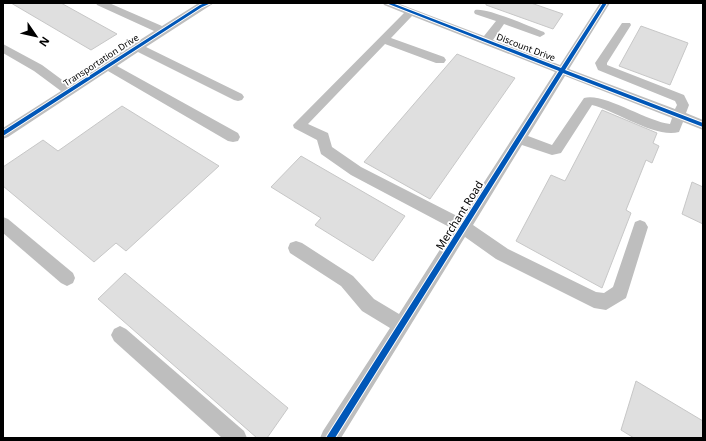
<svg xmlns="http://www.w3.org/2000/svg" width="706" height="441" viewBox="0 0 706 441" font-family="'Noto Sans',sans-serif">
  <rect width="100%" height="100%" fill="#fff"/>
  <g fill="#dfdfdf" stroke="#c7c7c7">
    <path d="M11,3H61L117,34L91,50Z"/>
    <path d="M486,3H531L563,14L553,29L486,5Z"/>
    <path d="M641,26L688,43L670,85L619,66Z"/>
    <path d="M457,54L515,78L430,199L364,162Z"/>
    <path d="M122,106L219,166L126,251L116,243L94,262L3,186V167L43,140L58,151Z"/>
    <path d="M602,110L657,133L653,143L659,146L652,163L646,160L626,210L631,213L602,288L516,241L551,175L565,181Z"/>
    <path d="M301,156L405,216L373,261L315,225L321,218L271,187Z"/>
    <path d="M692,182L703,187V224L682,214Z"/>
    <path d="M125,273L288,408L267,438H257L98,299Z"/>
    <path d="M636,381L703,421V438H634L621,430Z"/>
  </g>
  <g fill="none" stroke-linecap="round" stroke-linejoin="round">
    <g fill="#bebebe" fill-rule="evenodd">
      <path d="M96,3H109L162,26L197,4L214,3L146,47L242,94L244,97L242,100L238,101L234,100L138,52L117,66L238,133L240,137L238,141L233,142L228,141L108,71L8,137L3,139V128L61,91L34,71L3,53V44L42,65L69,85L154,31L97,5Z"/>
      <path d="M383,3H397L484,36L496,21L475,14L474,12L475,10C486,7 531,27 544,32L545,34L540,37L504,24L493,40L560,65L600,3H610L569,69L675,109L677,105L675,101L598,70L595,63L622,23H630L631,25L607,63V65L684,95L689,105L686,113L703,120V130L683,122L679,132C656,139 614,110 592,105L561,153L552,155L522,145L473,225L508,249L596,292L604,293L613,287L635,222L640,220L645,222L648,227L626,298L606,310L594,308L496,259L465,237L341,438H320L323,431L390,328L362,311L341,286L290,253L288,248L290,243L296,241L302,243L353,276L374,299L399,314L453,229L351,175L321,154L317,140L294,128L293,125L404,13L384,5ZM412,16L555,72L461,218L361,167L332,147L328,133L308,124L385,44L436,63H444L446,60L444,57L391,38ZM565,76L672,118L670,124C646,121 603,92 584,98L552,145L528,136Z"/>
      <path d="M3,217L8,219L73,273L75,278L73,283L67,286L61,283L3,233Z"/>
      <path d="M120,326L126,329L244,431L247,438H222L114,341L111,335L114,329Z"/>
    </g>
    <defs>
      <g id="cycleway">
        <path d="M205,3H211L202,7L3,136V131L200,5Z"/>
        <path d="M386,3H392L561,68L603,3H607L565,70L703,123V127L563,73L335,438H326L559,71Z"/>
      </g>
    </defs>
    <use href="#cycleway" stroke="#fff" stroke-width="2"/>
    <use href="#cycleway" fill="#0057b8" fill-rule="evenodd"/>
  </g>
  <g text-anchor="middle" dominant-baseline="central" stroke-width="3.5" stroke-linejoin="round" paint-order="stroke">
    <g font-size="9" fill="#000" stroke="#fff">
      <text transform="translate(526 47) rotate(21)">Discount Drive</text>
      <text transform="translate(101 60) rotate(-33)">Transportation Drive</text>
    </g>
    <g font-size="11" fill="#000" stroke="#fff">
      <text transform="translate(459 215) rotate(-58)">Merchant Road</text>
    </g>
  </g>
  <rect width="706" height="441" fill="none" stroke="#000000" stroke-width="8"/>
  <g transform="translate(36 36) rotate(124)" stroke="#ffffff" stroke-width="3" paint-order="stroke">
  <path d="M0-3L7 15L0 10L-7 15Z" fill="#000000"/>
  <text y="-6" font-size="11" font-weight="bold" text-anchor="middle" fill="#000000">N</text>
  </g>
</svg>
